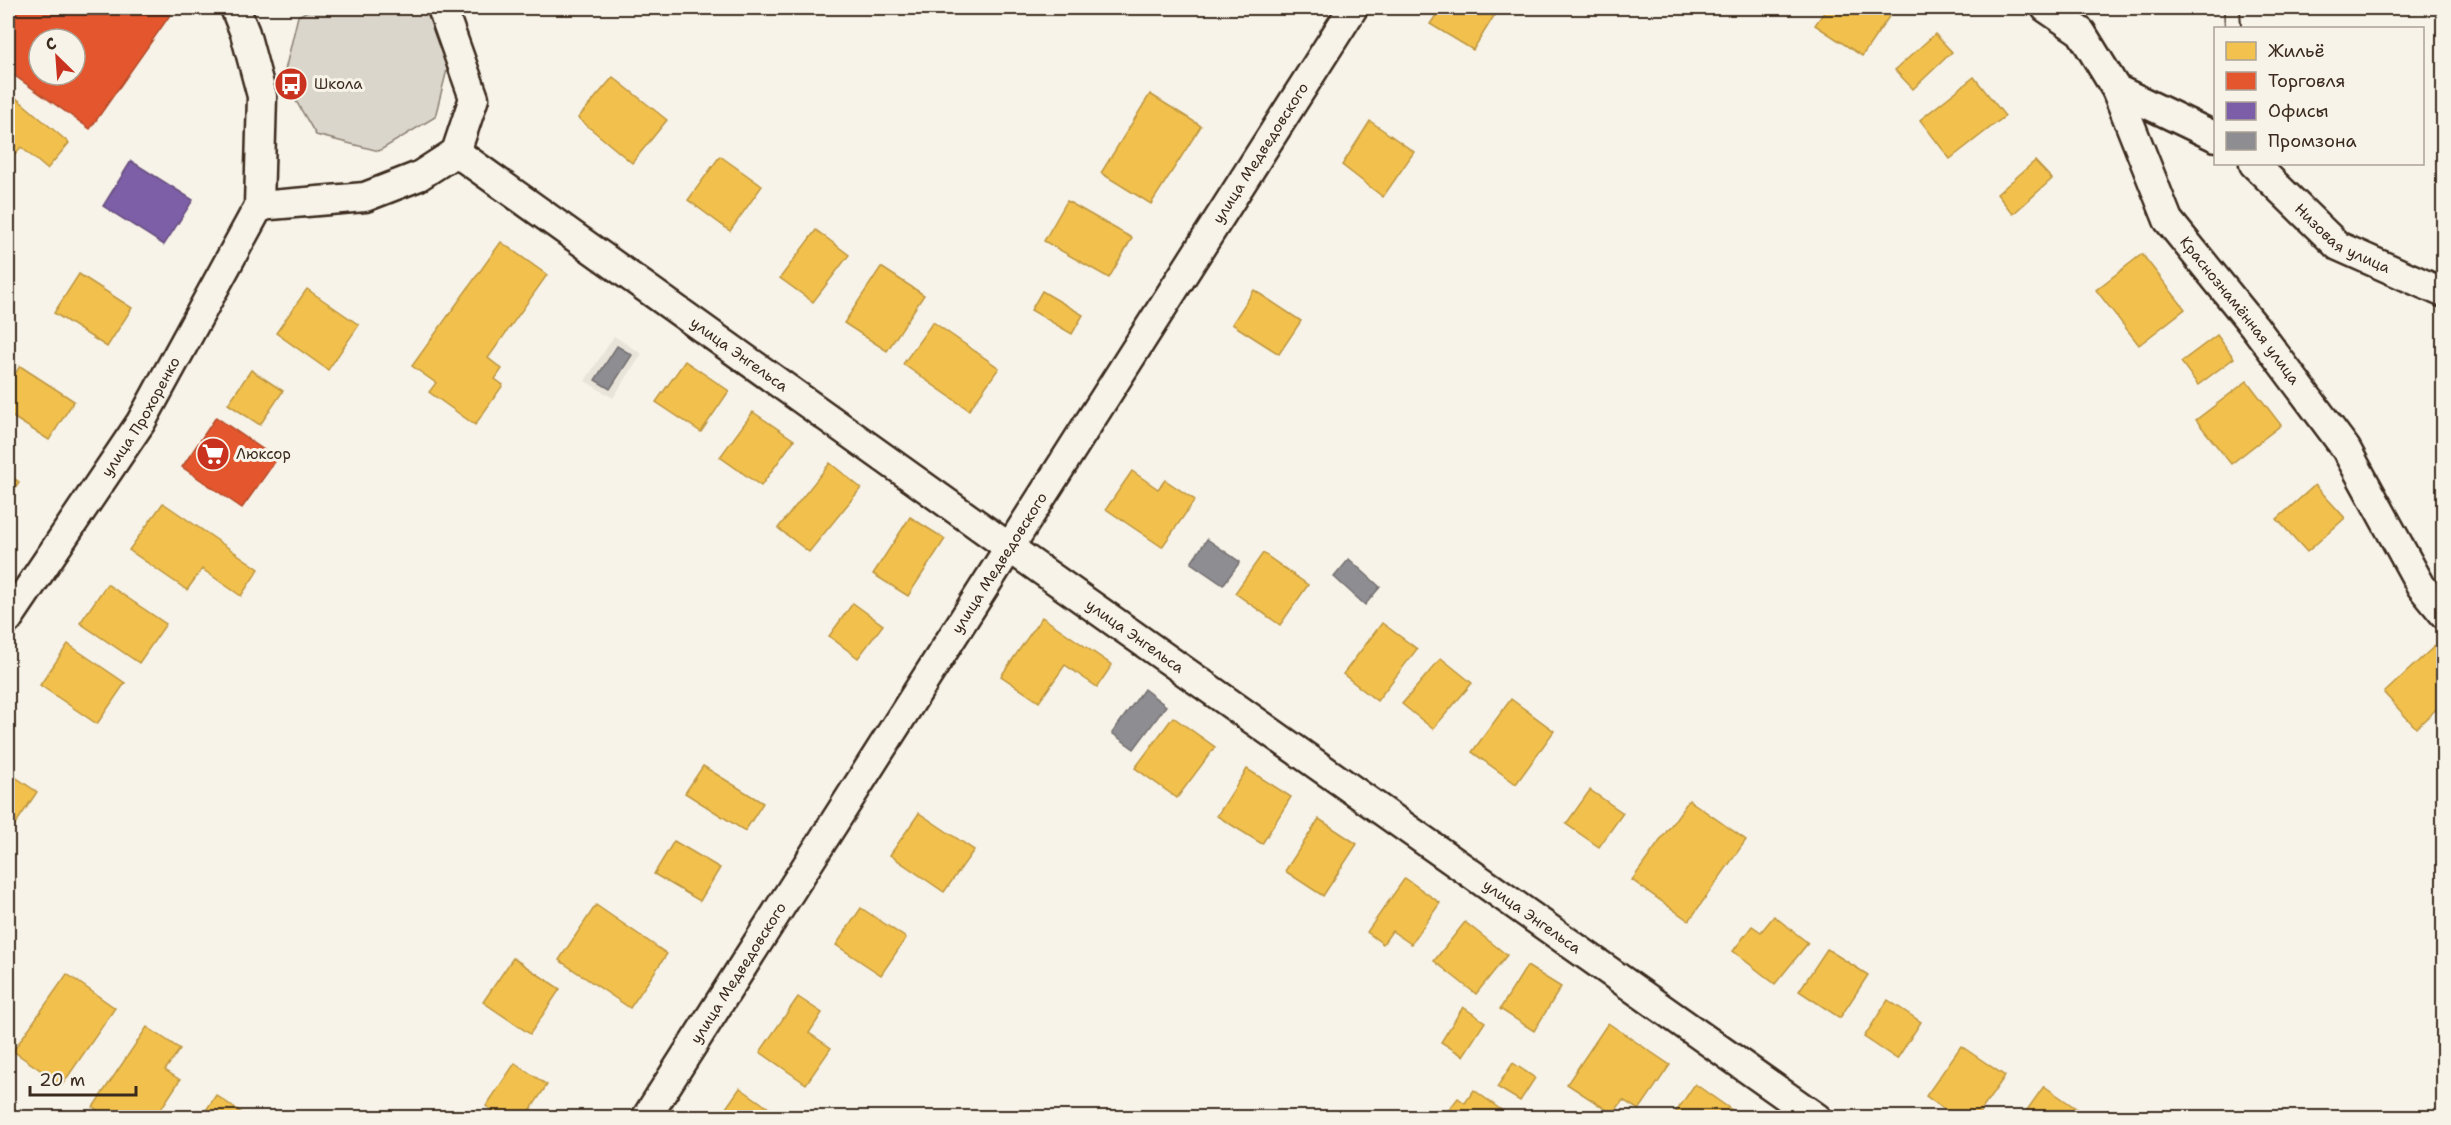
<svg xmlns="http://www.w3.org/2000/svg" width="2451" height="1125" viewBox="0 0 2451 1125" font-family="'Shantell Sans',sans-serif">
  <rect width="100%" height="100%" fill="#f7f3e8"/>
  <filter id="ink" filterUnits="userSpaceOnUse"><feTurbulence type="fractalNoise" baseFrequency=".0167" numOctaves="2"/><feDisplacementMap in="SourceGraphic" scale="12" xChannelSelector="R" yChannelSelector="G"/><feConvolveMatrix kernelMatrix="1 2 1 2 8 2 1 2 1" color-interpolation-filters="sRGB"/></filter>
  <g filter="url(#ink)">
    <path fill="#e9e4d9" d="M614,336L642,354L613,398L585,381Z"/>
    <path fill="#dbd6cb" stroke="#8b8074" stroke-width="1.5" d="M313,8H423L451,54L435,117L379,151L316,135L283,79L298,16Z"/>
    <g fill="#f2c14e" stroke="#bb9440" stroke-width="1.5">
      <path d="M1441,8H1492L1497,11L1473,50L1430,24Z"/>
      <path d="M1827,8H1895L1862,56L1815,25Z"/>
      <path d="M1935,34L1952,52L1913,89L1895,70Z"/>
      <path d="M613,77L667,120L632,163L578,118Z"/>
      <path d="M1974,77L2005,116L1950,159L1920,120Z"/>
      <path d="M8,91L69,143L47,169L21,147L8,162Z"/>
      <path d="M1150,94L1201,126L1151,204L1101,173Z"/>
      <path d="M1370,121L1414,152L1383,197L1342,165Z"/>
      <path d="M720,156L762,186L730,231L688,200Z"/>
      <path d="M2035,161L2052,179L2013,214L1997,194Z"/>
      <path d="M1067,201L1132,238L1109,278L1044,241Z"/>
      <path d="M816,230L849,255L813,302L780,278Z"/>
      <path d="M501,242L547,275L488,358L502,369L495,379L503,385L475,425L429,392L436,383L412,366Z"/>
      <path d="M2142,254L2185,309L2139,345L2096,290Z"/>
      <path d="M881,267L924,295L887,351L844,323Z"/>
      <path d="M79,274L132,308L107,347L54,313Z"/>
      <path d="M307,289L359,325L328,370L276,333Z"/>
      <path d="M1254,290L1301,321L1279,354L1232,324Z"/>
      <path d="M1042,291L1083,315L1072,334L1031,310Z"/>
      <path d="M933,322L999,368L969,410L903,364Z"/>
      <path d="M2217,335L2234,358L2198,385L2181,362Z"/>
      <path d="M685,361L729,391L701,432L656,402Z"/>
      <path d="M20,366L74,401L49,440L8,414V385Z"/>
      <path d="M251,370L283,391L260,425L228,404Z"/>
      <path d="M2247,381L2281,425L2231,464L2196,420Z"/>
      <path d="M753,412L794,440L761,486L720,457Z"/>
      <path d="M830,463L861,488L809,552L778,528Z"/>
      <path d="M1132,471L1158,489L1165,480L1195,500L1162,547L1106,509Z"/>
      <path d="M8,474L19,482L8,498Z"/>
      <path d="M2315,485L2345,518L2307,552L2277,519Z"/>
      <path d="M163,503L259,569L241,596L202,569L187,590L129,550Z"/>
      <path d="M910,517L945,539L908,596L873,574Z"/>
      <path d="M1263,553L1308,585L1280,625L1235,593Z"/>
      <path d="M107,584L166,624L139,663L80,623Z"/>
      <path d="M853,603L883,625L858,658L829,636Z"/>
      <path d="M1042,617L1112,665L1097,687L1065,665L1039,702L1001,676Z"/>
      <path d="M1382,623L1417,649L1377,701L1343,674Z"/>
      <path d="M2440,641L2444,645V702L2416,728L2384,693Z"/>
      <path d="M68,644L125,683L97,724L40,685Z"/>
      <path d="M1441,658L1472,683L1433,729L1402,704Z"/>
      <path d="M1511,699L1554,731L1516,784L1472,752Z"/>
      <path d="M1173,717L1215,747L1177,798L1135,768Z"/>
      <path d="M703,766L763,803L745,831L685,793Z"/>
      <path d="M1247,769L1291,797L1262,844L1217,816Z"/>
      <path d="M8,772L37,792L8,835Z"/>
      <path d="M1590,790L1623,813L1599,847L1566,824Z"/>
      <path d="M1689,800L1746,840L1689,921L1632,880Z"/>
      <path d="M919,813L974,850L944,892L890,855Z"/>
      <path d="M1319,819L1357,844L1323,896L1285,871Z"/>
      <path d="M674,841L720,868L700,901L654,874Z"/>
      <path d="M1405,878L1440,903L1411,944L1392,931L1383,944L1367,932Z"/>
      <path d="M596,905L667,954L630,1008L559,960Z"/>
      <path d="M861,908L906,938L881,975L836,945Z"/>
      <path d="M1774,916L1808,943L1775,984L1733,951L1752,926L1761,932Z"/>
      <path d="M1465,922L1507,955L1476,994L1434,961Z"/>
      <path d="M1827,949L1868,975L1840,1018L1799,991Z"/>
      <path d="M513,958L560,989L530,1034L483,1002Z"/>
      <path d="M1527,966L1561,987L1534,1031L1500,1009Z"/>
      <path d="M67,974L115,1008L62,1085L13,1051Z"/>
      <path d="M798,997L822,1013L809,1033L831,1048L806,1084L760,1052Z"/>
      <path d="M1888,1000L1921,1022L1897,1059L1864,1037Z"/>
      <path d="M1463,1007L1485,1022L1463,1056L1441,1042Z"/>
      <path d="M1608,1023L1670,1065L1639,1110L1623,1100L1613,1114L1567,1084Z"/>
      <path d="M147,1027L180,1049L165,1070L180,1080L155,1118H109L93,1107Z"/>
      <path d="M1961,1046L2005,1076L1976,1118H1956L1926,1096Z"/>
      <path d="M515,1063L547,1085L525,1118H503L486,1106Z"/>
      <path d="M1513,1063L1535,1078L1520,1101L1497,1087Z"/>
      <path d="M1695,1084L1733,1111L1728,1118H1672Z"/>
      <path d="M2044,1086L2090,1118H2038L2027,1110Z"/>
      <path d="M740,1088L783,1118H719Z"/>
      <path d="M1474,1090L1512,1118H1451L1453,1115L1448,1111L1458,1098L1465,1103Z"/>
      <path d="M216,1095L249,1118H201Z"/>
    </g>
    <g fill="#e4572e" stroke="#b14a29" stroke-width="1.5" fill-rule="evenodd">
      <path d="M8,8H175L90,129L8,71ZM39,39H75V75H39Z"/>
      <path d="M216,417L277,459L242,508L182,467Z"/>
    </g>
    <path fill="#7b5ea7" stroke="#684e7e" stroke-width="1.5" d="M131,161L193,200L164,245L103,206Z"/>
    <g fill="#8d8d92" stroke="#746f6f" stroke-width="1.5">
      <path d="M617,346L632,355L610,389L595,380Z"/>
      <path d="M1207,539L1240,562L1223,585L1191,563Z"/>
      <path d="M1349,559L1380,587L1365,605L1334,577Z"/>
      <path d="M1144,689L1166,706L1134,749L1112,733Z"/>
    </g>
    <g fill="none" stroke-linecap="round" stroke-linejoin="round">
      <defs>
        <path id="service" d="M2232,8L2233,28"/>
        <g id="minor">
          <path id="s1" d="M2046,8L2081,32L2116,89L2168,220L2254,326L2346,449L2421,586L2444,614"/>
          <path d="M2116,89L2216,137"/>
          <path id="s2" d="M456,152L1010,548L1817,1118"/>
          <path id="s3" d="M2254,164L2338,246L2444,293"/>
          <path d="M259,206L365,197L419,176L456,152L474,98L442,8"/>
          <path id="s4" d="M8,619L141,422L259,206L262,96L245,33L235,8"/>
          <path id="s5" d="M646,1118L1353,8"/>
        </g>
      </defs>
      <use href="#service" stroke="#3b2a1e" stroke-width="18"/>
      <use href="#minor" stroke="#3b2a1e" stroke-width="33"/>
      <use href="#service" stroke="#f7f3e8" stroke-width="14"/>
      <use href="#minor" stroke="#f7f3e8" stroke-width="28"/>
    </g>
  </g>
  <defs>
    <symbol id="bus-disc" viewBox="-11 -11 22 22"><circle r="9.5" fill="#c8321e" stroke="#f7f3e8"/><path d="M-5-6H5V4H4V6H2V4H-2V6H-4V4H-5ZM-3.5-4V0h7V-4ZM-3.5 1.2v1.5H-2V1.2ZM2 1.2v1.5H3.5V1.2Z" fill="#fff"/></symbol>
    <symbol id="supermarket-disc" viewBox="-11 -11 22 22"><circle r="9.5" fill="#c8321e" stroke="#f7f3e8"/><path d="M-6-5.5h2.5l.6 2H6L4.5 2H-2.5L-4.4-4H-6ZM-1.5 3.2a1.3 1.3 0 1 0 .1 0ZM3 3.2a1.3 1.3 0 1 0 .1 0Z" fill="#fff"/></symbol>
  </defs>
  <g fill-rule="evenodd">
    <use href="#bus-disc" x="272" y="65" width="38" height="38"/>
    <use href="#supermarket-disc" x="194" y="435" width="38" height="38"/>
  </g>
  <g text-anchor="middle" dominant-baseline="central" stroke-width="6" stroke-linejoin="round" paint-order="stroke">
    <g font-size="15" fill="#3b2a1e" stroke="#f7f3e8" text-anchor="start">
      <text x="314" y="84">Школа</text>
      <text x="236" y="454">Люксор</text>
    </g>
    <g font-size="15" fill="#3b2a1e" stroke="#f7f3e8">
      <text stroke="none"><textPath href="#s5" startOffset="1144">улица Медведовского</textPath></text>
      <text stroke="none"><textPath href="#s3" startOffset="117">Низовая улица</textPath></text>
      <text stroke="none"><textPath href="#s1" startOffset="366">Краснознамённая улица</textPath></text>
      <text stroke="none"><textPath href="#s2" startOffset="348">улица Энгельса</textPath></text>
      <text stroke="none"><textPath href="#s4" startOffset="242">улица Прохоренко</textPath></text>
      <text stroke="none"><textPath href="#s5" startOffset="658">улица Медведовского</textPath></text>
      <text stroke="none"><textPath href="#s2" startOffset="834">улица Энгельса</textPath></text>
      <text stroke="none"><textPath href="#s2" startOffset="1320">улица Энгельса</textPath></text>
      <text stroke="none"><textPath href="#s5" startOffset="172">улица Медведовского</textPath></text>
    </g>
  </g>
  <rect width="2451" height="1125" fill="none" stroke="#f7f3e8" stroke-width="30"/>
  <rect x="15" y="15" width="2421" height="1095" fill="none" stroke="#3b2a1e" stroke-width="2" filter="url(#ink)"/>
  <rect x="2214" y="27" width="210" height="138" fill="#f7f3e8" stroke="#aca397" stroke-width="1.5"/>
  <rect x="2226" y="42" width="30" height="18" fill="#f2c14e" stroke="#aca397" stroke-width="1.5"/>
  <text x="2268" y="57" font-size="18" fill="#3b2a1e">Жильё</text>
  <rect x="2226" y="72" width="30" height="18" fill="#e4572e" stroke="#aca397" stroke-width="1.5"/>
  <text x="2268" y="87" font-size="18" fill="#3b2a1e">Торговля</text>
  <rect x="2226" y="102" width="30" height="18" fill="#7b5ea7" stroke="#aca397" stroke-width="1.5"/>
  <text x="2268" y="117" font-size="18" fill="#3b2a1e">Офисы</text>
  <rect x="2226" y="132" width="30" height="18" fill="#8d8d92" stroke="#aca397" stroke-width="1.5"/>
  <text x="2268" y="147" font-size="18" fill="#3b2a1e">Промзона</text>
  <g transform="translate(57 57) rotate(335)"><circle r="28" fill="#f7f3e8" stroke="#aca397" stroke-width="1.5"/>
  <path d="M0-4.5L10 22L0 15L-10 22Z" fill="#c8321e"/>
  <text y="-9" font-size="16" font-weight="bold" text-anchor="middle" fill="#3b2a1e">С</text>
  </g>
  <path d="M30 1086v9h106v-9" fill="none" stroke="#3b2a1e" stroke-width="3"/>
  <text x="39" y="1086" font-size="18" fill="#3b2a1e" stroke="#f7f3e8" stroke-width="4.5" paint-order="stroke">20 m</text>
</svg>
